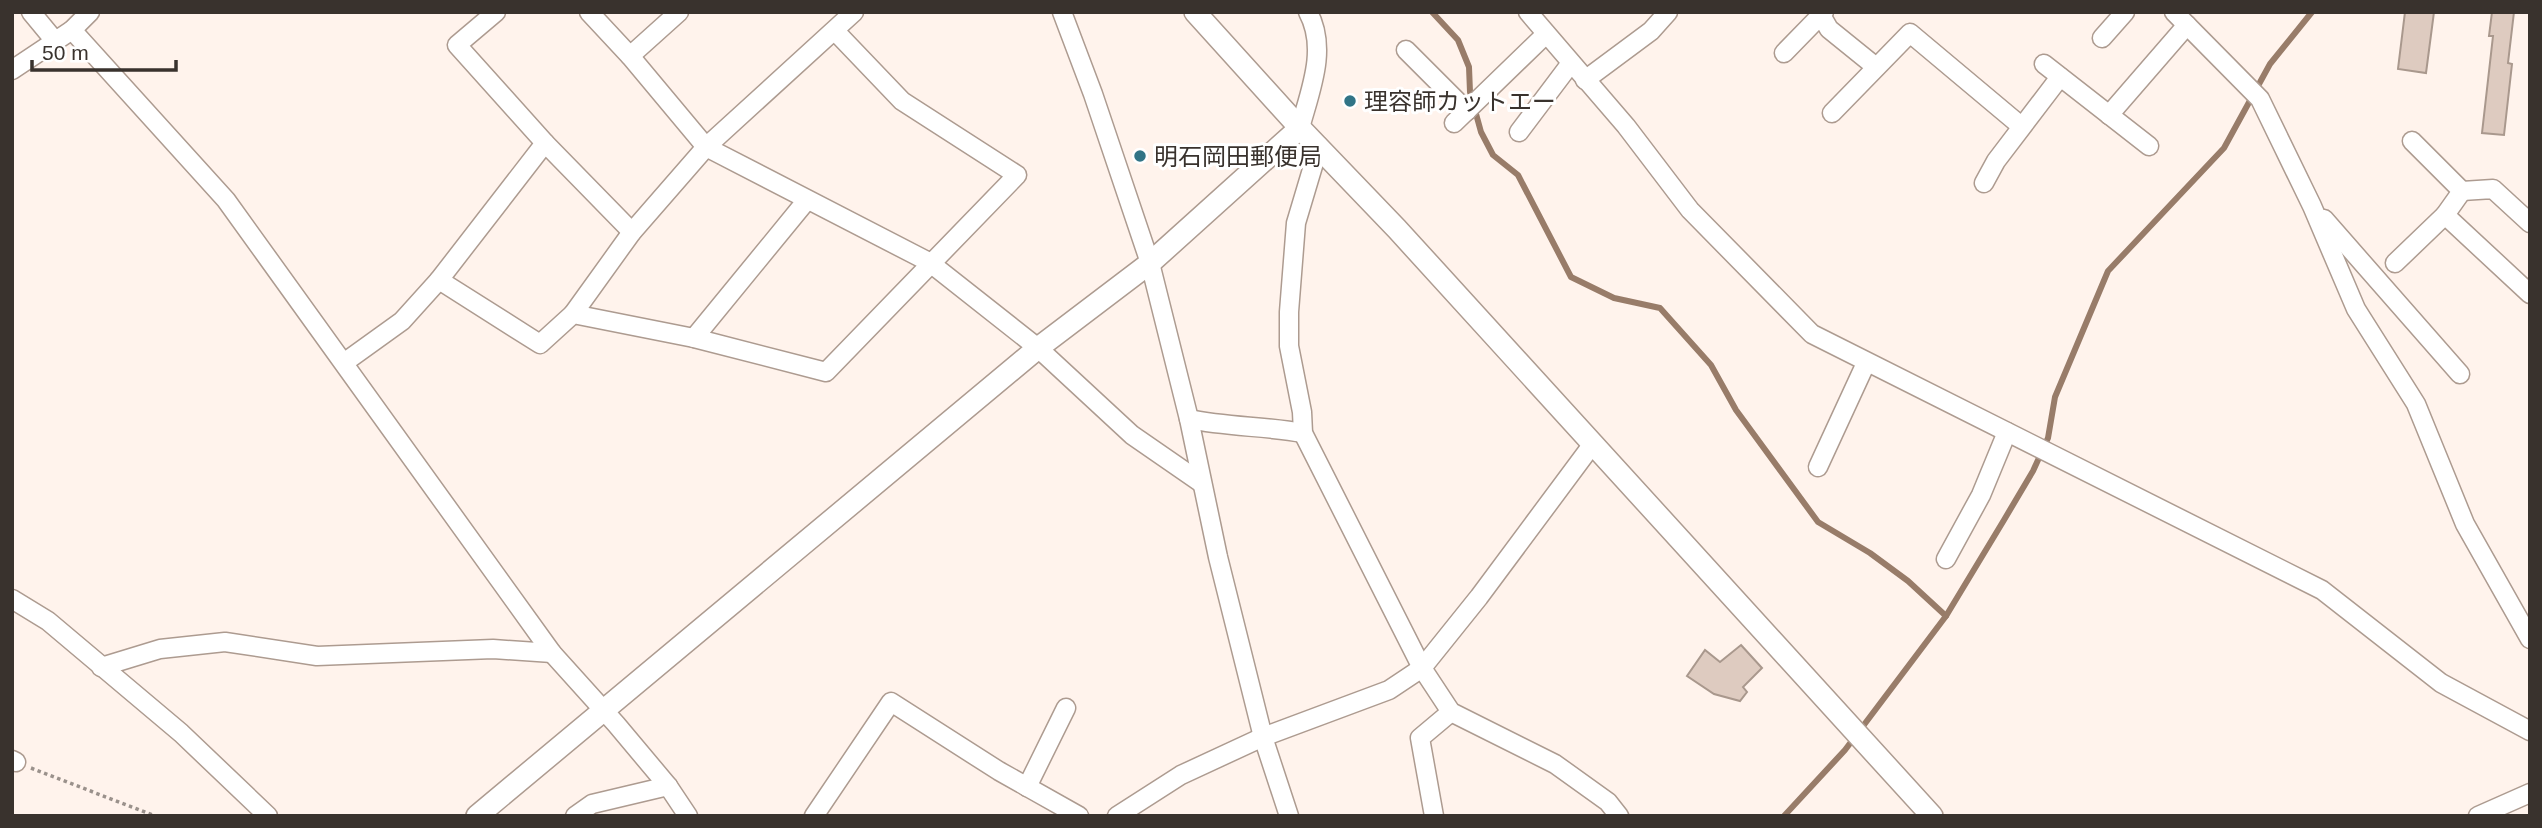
<svg xmlns="http://www.w3.org/2000/svg" width="2542" height="828" viewBox="0 0 2542 828" font-family="Arial,'Noto Sans JP',sans-serif">
  <rect width="100%" height="100%" fill="#fff3ec"/>
  <g fill="none" stroke-linecap="round" stroke-linejoin="round">
    <g stroke="#987c69" stroke-width="6">
      <path d="M1432,12L1458,40L1469,67L1470,92L1481,132L1493,155L1518,175L1571,277L1614,298L1660,308L1711,365L1736,410L1818,522L1870,553L1908,581L1946,616"/>
      <path d="M1784,816L1845,750L1946,616L2004,520L2033,471L2048,438L2055,397L2108,271L2224,148L2270,64L2312,12"/>
    </g>
  </g>
  <g fill="#decbc0" stroke="#a9988d" stroke-width="2">
    <path d="M2405,12H2434L2426,73L2398,69Z"/>
    <path d="M2492,12H2514L2508,63L2512,64L2504,135L2482,133L2493,36H2489Z"/>
    <path d="M1741,645L1762,668L1743,687L1747,692L1740,701L1714,694L1687,676L1705,650L1720,662Z"/>
  </g>
  <g fill="none" stroke-linecap="round" stroke-linejoin="round">
    <defs>
      <g id="minor">
        <path d="M31,12L55,41"/>
        <path d="M496,12L457,45L545,143L439,280L540,344L573,314L694,338L826,372L1017,175L902,101L835,31"/>
        <path d="M589,12L630,56L706,147L929,262L1038,348L1132,435L1200,482"/>
        <path d="M1062,12L1093,94L1150,263L1189,419L1218,557L1263,737L1289,816"/>
        <path d="M1528,12L1626,126L1690,210L1812,334L2322,590L2441,683L2530,731"/>
        <path d="M1824,12L1821,15L1829,29L1876,67"/>
        <path d="M2174,12L2260,99L2312,206L2356,309L2416,404L2465,524L2530,639"/>
        <path d="M72,30L226,200L552,653L616,724L668,786L688,816"/>
        <path d="M2102,38L2125,12"/>
        <path d="M1406,50L1467,111"/>
        <path d="M1784,53L1821,15"/>
        <path d="M630,56L679,12"/>
        <path d="M2044,64L2149,146"/>
        <path d="M12,70L72,30L90,12"/>
        <path d="M1585,80L1651,31L1668,12"/>
        <path d="M1832,113L1910,33L2021,126"/>
        <path d="M2109,115L2187,25"/>
        <path d="M1454,123L1546,34"/>
        <path d="M1300,128C1310,91 1328,49 1308,12"/>
        <path d="M1519,132L1571,63"/>
        <path d="M2412,141L2462,191L2445,215L2530,294"/>
        <path d="M545,143L632,232"/>
        <path d="M1319,146L1296,223L1289,312V346L1302,412L1303,433L1422,668L1451,712L1555,764L1608,802L1619,816"/>
        <path d="M1984,183L1996,161L2060,77"/>
        <path d="M2462,191L2493,189L2530,223"/>
        <path d="M2324,219L2460,374"/>
        <path d="M2395,263L2445,215"/>
        <path d="M573,314L632,232L706,147L854,12"/>
        <path d="M694,338L807,200"/>
        <path d="M345,362L402,321L439,280"/>
        <path d="M1189,419C1227,427 1265,426 1303,433"/>
        <path d="M1818,467L1866,363"/>
        <path d="M1946,559L1981,495L2007,432"/>
        <path d="M12,599L48,621L181,733L268,816"/>
        <path d="M101,667L160,649L225,642L317,656L493,649L552,653"/>
        <path d="M12,760L16,762"/>
        <path d="M1027,787L1066,708"/>
        <path d="M575,816L592,804L668,786"/>
        <path d="M814,816L891,702L999,771L1079,816"/>
        <path d="M1117,816L1181,775L1263,737L1389,690L1422,668L1479,597L1592,445"/>
        <path d="M1434,816L1420,738L1451,712"/>
        <path d="M2478,816L2530,793"/>
      </g>
      <g id="tertiary">
        <path d="M1195,12L1300,128L1397,229L1932,816"/>
        <path d="M477,816L1038,348L1150,263L1300,128"/>
      </g>
    </defs>
    <use href="#minor" stroke="#ad9b90" stroke-width="21"/>
    <use href="#tertiary" stroke="#ad9b90" stroke-width="24"/>
    <path stroke="#9a918b" stroke-width="3.5" stroke-dasharray="3.5 3.5" stroke-linecap="butt" d="M31,768L155,816"/>
    <use href="#minor" stroke="#fff" stroke-width="18"/>
    <use href="#tertiary" stroke="#fff" stroke-width="21"/>
  </g>
  <g fill="#317486" stroke="#fff" stroke-width="2.5">
    <circle cx="1350" cy="101" r="7"/>
    <circle cx="1140" cy="156" r="7"/>
  </g>
  <g text-anchor="middle" dominant-baseline="central" stroke-width="6" stroke-linejoin="round" paint-order="stroke">
    <g font-size="24" fill="#39322d" stroke="#fff" text-anchor="start">
      <text x="1364" y="101">理容師カットエー</text>
      <text x="1154" y="156">明石岡田郵便局</text>
    </g>
  </g>
  <rect width="2542" height="828" fill="none" stroke="#39322d" stroke-width="28"/>
  <path d="M32 60v10h144v-10" fill="none" stroke="#39322d" stroke-width="3.5"/>
  <text x="42" y="60" font-size="21" fill="#39322d" stroke="#ffffff" stroke-width="5" paint-order="stroke">50 m</text>
</svg>
